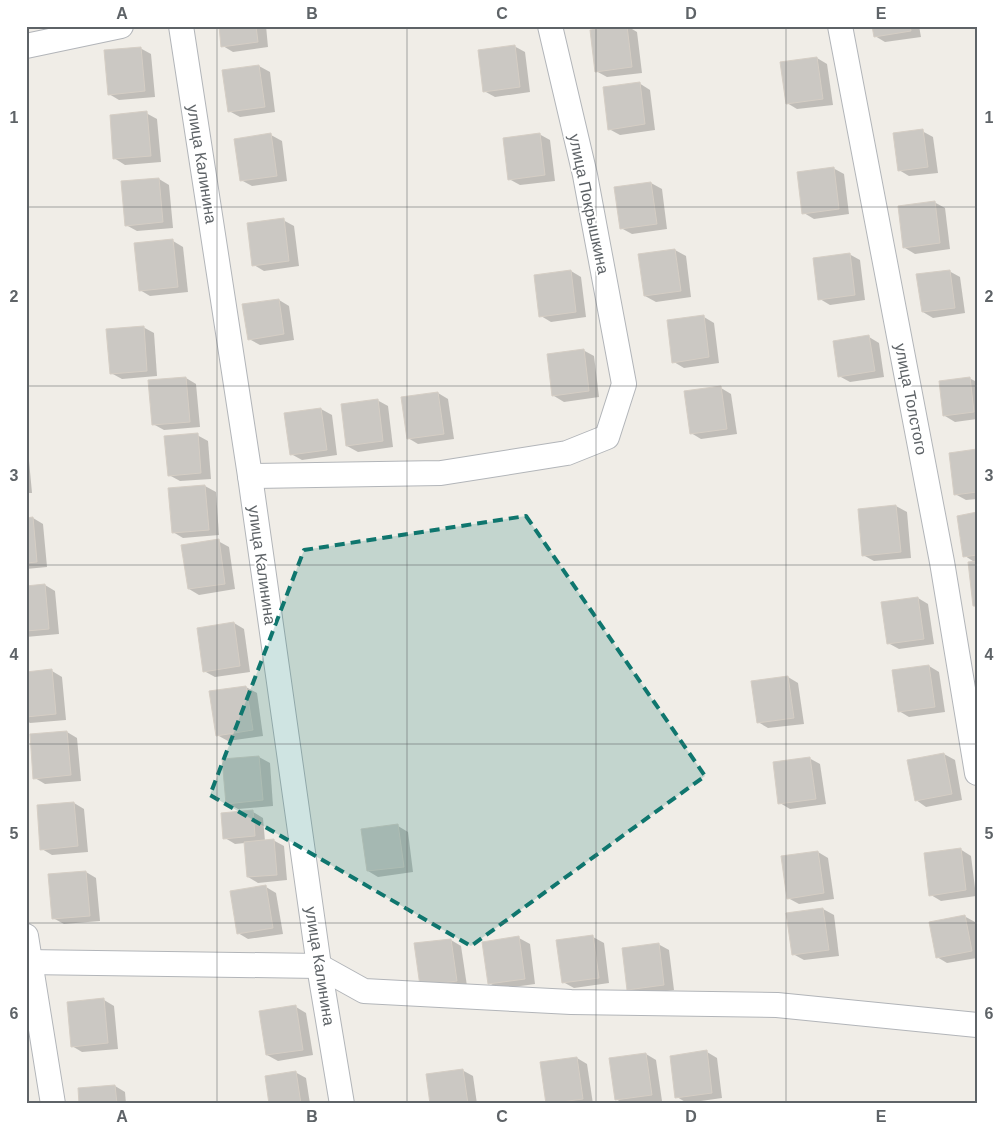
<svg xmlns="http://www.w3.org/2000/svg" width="1003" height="1130" viewBox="0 0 1003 1130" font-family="Arial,sans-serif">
  <rect width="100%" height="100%" fill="#f0ede7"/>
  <g fill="#0003">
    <path d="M220,26H266L268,47L233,52L223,46Z"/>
    <path d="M587,26H627L637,32L642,73L607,77L596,71L595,31Z"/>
    <path d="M873,26H919L921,37L885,42L875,36Z"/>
    <path d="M514,46L525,52L530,92L495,97L484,91Z"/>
    <path d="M140,48L151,54L155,97L119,100L109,94Z"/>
    <path d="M817,58L827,64L833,105L797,109L787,103Z"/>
    <path d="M259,66L270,72L275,112L240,117L229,111Z"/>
    <path d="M639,83L650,90L655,130L620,135L609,129Z"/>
    <path d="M146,113L157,119L161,162L125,165L114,158Z"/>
    <path d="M922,131L933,137L938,173L909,176L899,170Z"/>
    <path d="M539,134L550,140L555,181L520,185L509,179Z"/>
    <path d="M271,135L282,141L287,181L252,186L241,180Z"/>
    <path d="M833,168L844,174L849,214L814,219L804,213Z"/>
    <path d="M159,179L169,185L173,228L137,231L126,225Z"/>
    <path d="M651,183L662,189L667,229L632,234L621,228L616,188Z"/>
    <path d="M934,202L945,208L950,249L915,254L905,248Z"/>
    <path d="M283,220L294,226L299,266L264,271L254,265Z"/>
    <path d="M173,241L183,247L188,292L150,296L140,290Z"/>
    <path d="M675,250L686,256L691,297L656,302L645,296Z"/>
    <path d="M849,254L860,260L865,300L830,305L820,299Z"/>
    <path d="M571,271L581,277L586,317L551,322L541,316Z"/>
    <path d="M949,271L960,277L965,313L933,318L923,312Z"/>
    <path d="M279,300L289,306L294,340L260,345L249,339Z"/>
    <path d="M704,317L714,323L719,363L684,368L674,362Z"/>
    <path d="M143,327L154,333L157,376L122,379L111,373Z"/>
    <path d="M869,337L879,343L884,377L850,382L839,376Z"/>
    <path d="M583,350L594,356L599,397L564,402L554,396Z"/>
    <path d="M186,378L196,384L200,427L164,430L153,424Z"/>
    <path d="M969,378L977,382V419L955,422L945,416Z"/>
    <path d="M721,388L731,394L737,434L701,439L691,433Z"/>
    <path d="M438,393L448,399L454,439L418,444L408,438Z"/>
    <path d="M377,400L388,406L393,447L358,452L347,446Z"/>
    <path d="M321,409L332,415L337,455L302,460L291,454Z"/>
    <path d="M197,435L208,441L211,479L180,481L169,475Z"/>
    <path d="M26,449L28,450L32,493H26Z"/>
    <path d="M977,450V499L966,500L955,494Z"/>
    <path d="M205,486L216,492L219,535L183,538L173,532Z"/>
    <path d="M896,506L907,512L911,558L874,561L863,555L859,510Z"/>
    <path d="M977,513V607L974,606L976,563L965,556Z"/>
    <path d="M33,518L43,524L47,567L26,569V519Z"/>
    <path d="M218,541L229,547L235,589L199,595L189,589Z"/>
    <path d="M45,585L55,591L59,634L26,637V587Z"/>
    <path d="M918,598L928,604L934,644L899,649L888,643Z"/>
    <path d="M234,623L244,629L250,672L215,677L204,671Z"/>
    <path d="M929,666L939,672L945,712L909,717L899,711Z"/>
    <path d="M52,671L62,677L66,720L30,723L26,720V673Z"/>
    <path d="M788,677L798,683L804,724L768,728L758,722Z"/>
    <path d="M246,687L257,693L263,736L228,741L217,735Z"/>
    <path d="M67,732L77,738L81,781L45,784L35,778Z"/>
    <path d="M944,754L955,760L962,800L926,807L916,800Z"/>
    <path d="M259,757L270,763L273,806L238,809L227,803L223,760Z"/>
    <path d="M809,758L820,764L826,804L790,809L780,803Z"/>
    <path d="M74,803L84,809L88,852L52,855L42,849Z"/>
    <path d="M253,812L263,818L265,841L273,840L284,846L287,880L258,883L248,877L245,843L235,844L225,838Z"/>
    <path d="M398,826L408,832L413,872L378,877L368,871Z"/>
    <path d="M960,849L971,856L976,896L941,901L931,895Z"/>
    <path d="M818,852L828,858L834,899L799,904L788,898Z"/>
    <path d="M86,872L96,878L100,921L64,924L53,918Z"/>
    <path d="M266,887L276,893L283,934L248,939L238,933Z"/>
    <path d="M823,909L834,915L839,956L804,960L793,954Z"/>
    <path d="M964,916L975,922L977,932V958L947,963L937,957Z"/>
    <path d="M593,937L604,943L609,983L574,988L563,982Z"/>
    <path d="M519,938L530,944L535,984L500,989L489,983Z"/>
    <path d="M451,940L461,946L467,986L421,985Z"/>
    <path d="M658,944L669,950L674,990L639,995L628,989Z"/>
    <path d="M104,1000L114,1006L118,1049L82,1052L72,1046Z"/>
    <path d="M296,1007L306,1013L313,1055L278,1061L267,1055Z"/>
    <path d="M707,1052L717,1058L722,1098L687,1103L677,1097Z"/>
    <path d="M646,1054L656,1060L662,1101L639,1104H624L616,1099Z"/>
    <path d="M577,1058L587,1064L593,1104H547Z"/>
    <path d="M462,1070L473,1076L477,1104H431Z"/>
    <path d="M295,1072L306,1078L310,1104H271Z"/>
    <path d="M115,1086L125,1092L126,1104H80Z"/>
  </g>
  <g fill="#cbc8c3" stroke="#d5cec5">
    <path d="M219,26H256L258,42L221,47Z"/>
    <path d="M617,26H627L632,67L595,72L590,30Z"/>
    <path d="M872,26H910L911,31L874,37Z"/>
    <path d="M515,45L520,87L483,92L478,50Z"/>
    <path d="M141,47L145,91L108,95L104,50Z"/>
    <path d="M817,57L823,99L786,104L780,62Z"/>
    <path d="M259,65L265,107L228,112L222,70Z"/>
    <path d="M640,82L645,124L608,130L603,87Z"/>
    <path d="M147,111L151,156L113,159L110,115Z"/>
    <path d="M923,129L928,167L898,171L893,133Z"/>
    <path d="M271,133L277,176L240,181L234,139Z"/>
    <path d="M540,133L545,175L508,180L503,138Z"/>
    <path d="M834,167L839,209L802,214L797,172Z"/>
    <path d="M159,178L163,222L125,226L121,181Z"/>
    <path d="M651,182L657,224L620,229L614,187Z"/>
    <path d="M935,201L940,243L903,248L898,206Z"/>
    <path d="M284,218L289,261L252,266L247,223Z"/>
    <path d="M173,239L178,287L139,291L134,243Z"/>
    <path d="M675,249L681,291L644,296L638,254Z"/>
    <path d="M850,253L855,295L818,300L813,258Z"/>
    <path d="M571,270L576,312L539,317L534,275Z"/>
    <path d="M950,270L955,308L922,312L916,274Z"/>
    <path d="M279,299L284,334L248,340L242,304Z"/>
    <path d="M704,315L709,357L672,363L667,320Z"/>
    <path d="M144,326L147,371L110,374L106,329Z"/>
    <path d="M869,335L875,371L838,377L833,341Z"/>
    <path d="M584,349L589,391L552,396L547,354Z"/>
    <path d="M186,377L190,422L152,425L148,380Z"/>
    <path d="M970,377L974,412L943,416L939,381Z"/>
    <path d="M721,386L727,429L690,434L684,391Z"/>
    <path d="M438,392L444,434L407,439L401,397Z"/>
    <path d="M378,399L383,441L346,446L341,404Z"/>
    <path d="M321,408L327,450L290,455L284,413Z"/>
    <path d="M198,433L201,473L168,476L164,436Z"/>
    <path d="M977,449V492L954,495L949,453Z"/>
    <path d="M205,485L209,530L172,533L168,488Z"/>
    <path d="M896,505L901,552L862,556L858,509Z"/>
    <path d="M977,512V555L963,557L957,516Z"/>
    <path d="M33,517L37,562L26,563V518Z"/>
    <path d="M219,539L225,584L188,589L181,545Z"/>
    <path d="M977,561V606H973L968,562Z"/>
    <path d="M45,584L49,629L26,631V586Z"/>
    <path d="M918,597L924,639L887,644L881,602Z"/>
    <path d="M234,622L240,666L203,672L197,628Z"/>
    <path d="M929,665L935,707L898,712L892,670Z"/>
    <path d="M52,669L56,714L26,717V672Z"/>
    <path d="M788,676L794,718L757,723L751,681Z"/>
    <path d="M246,686L253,730L216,736L209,691Z"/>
    <path d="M67,731L71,775L33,779L30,734Z"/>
    <path d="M944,753L952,794L915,801L907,760Z"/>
    <path d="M259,756L263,800L226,804L222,759Z"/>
    <path d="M810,757L816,799L778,804L773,762Z"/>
    <path d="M74,802L78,846L40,850L37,805Z"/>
    <path d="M253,810L255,836L223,839L221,813Z"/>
    <path d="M398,824L404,867L367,871L361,829Z"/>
    <path d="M274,839L277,875L247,877L244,842Z"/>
    <path d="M961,848L966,890L929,896L924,853Z"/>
    <path d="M818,851L824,893L787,899L781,856Z"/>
    <path d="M86,871L90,916L52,919L48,874Z"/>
    <path d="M266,885L273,928L237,934L230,891Z"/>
    <path d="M823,908L829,950L792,955L786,913Z"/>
    <path d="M965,915L972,951L936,958L929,922Z"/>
    <path d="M593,935L599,978L562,983L556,940Z"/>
    <path d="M519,936L525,979L488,984L482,942Z"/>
    <path d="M451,939L457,981L420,986L414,943Z"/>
    <path d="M659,943L664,985L627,990L622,948Z"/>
    <path d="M104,998L108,1043L71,1047L67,1002Z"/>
    <path d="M296,1005L303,1050L266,1055L259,1011Z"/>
    <path d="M707,1050L712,1093L675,1098L670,1056Z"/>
    <path d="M646,1053L652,1095L615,1100L609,1058Z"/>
    <path d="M577,1057L583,1099L546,1104L540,1062Z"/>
    <path d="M463,1069L468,1104H430L426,1074Z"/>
    <path d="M296,1071L301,1104H269L265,1076Z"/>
    <path d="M115,1085L117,1104H79L78,1088Z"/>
  </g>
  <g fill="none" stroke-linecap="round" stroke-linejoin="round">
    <defs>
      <g id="street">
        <path d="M181,26L250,476L319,966L342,1104"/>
        <path d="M840,26L942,562L977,773"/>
        <path d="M26,46L121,26"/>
        <path d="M250,476L441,473L567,453L607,437L624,384L585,175L550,26"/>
        <path d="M26,936L53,1104"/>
        <path d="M26,962L319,966L364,991L571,1002L777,1005L977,1025"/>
      </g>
    </defs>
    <use href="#street" stroke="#b2b5b9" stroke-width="26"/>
    <use href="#street" stroke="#fff" stroke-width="24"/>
  </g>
  <path fill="#0f766e" fill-opacity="0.2" stroke="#0f766e" stroke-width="4" stroke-dasharray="10 6" stroke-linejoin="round" d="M526,516L705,776L471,946L210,795L304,550Z"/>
  <path fill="none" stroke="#5e6367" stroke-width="1" stroke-opacity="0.55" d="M217,26V1104M407,26V1104M596,26V1104M786,26V1104M26,207H977M26,386H977M26,565H977M26,744H977M26,923H977"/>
  <g text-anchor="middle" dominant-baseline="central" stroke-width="4" stroke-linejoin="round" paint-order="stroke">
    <g font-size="16" fill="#5e6367" stroke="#fff">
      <text transform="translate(202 164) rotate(81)">улица Калинина</text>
      <text transform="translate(589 204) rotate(78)">улица Покрышкина</text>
      <text transform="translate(911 399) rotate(79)">улица Толстого</text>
      <text transform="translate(262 565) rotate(82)">улица Калинина</text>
      <text transform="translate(320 966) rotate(81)">улица Калинина</text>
    </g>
  </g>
  <rect width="1003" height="1130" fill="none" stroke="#ffffff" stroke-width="55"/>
  <rect x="28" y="28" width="948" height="1074" fill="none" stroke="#5e6367" stroke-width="2"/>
  <g font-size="16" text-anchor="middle" font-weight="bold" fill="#5e6367">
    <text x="122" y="19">A</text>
    <text x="312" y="19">B</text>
    <text x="502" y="19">C</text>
    <text x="691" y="19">D</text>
    <text x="881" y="19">E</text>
    <text x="14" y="123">1</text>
    <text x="989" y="123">1</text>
    <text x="14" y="302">2</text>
    <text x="989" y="302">2</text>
    <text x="14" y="481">3</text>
    <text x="989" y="481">3</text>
    <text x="14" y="660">4</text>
    <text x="989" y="660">4</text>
    <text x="14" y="839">5</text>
    <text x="989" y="839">5</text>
    <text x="14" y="1019">6</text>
    <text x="989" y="1019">6</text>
    <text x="122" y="1122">A</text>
    <text x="312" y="1122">B</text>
    <text x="502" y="1122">C</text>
    <text x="691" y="1122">D</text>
    <text x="881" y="1122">E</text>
  </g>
</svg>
